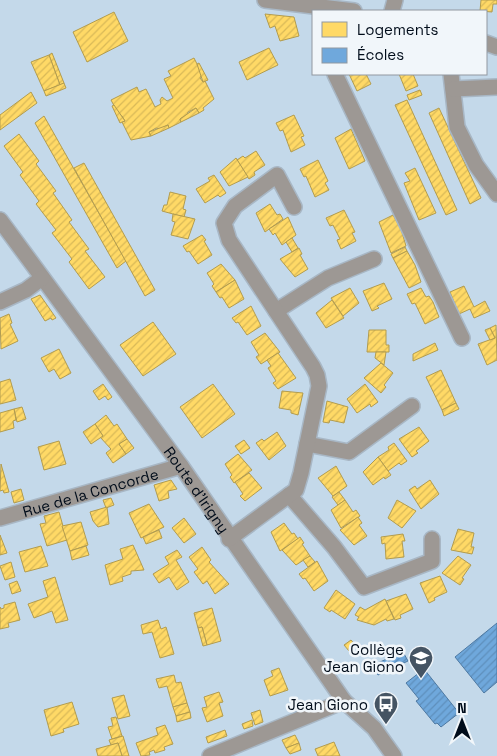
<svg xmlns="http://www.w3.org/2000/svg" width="497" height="756" viewBox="0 0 497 756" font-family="'Space Grotesk',sans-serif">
  <defs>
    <pattern id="homes-hatch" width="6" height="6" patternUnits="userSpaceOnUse" patternTransform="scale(1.25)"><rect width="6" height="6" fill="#ffd966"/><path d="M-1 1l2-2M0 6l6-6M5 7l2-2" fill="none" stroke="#d9b958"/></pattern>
    <pattern id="schools-hatch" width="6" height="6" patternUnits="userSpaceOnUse" patternTransform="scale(1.25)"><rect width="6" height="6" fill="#6fa8dc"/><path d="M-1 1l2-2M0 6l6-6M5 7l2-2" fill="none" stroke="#5e8fbc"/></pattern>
  </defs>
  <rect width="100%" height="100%" fill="#c4d9ea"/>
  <g fill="url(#homes-hatch)" stroke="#b29c4f">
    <path d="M481,0H497V4H493L492,12L480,11Z"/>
    <path d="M114,12L128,41L87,62L73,32Z"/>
    <path d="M265,14L294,17L299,36L280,41L275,26L270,28Z"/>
    <path d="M269,48L278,65L247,80L239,62Z"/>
    <path d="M52,53L64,83L60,85L49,55Z"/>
    <path d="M49,55L60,85L44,91L31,62Z"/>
    <path d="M194,58L202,74L200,78L203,82L205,81L214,99L203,108L204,110L199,113L196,108L188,112L187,115L180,119L181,122L169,128L168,125L160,129L156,128L149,132L151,136L131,140L122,122L125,121L122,116L119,115L111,100L137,87L139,92L146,89L155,107L161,104L160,100L162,97L167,101L173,98L164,79L171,76L168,71Z"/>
    <path d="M199,63L208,80L203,82L197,64Z"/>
    <path d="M349,74H366L371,84L357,91Z"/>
    <path d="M399,74H413L418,86L406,91Z"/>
    <path d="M64,83L66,88L46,96L44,91Z"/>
    <path d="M420,90L422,95L409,100L407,95Z"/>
    <path d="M31,92L37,103L0,130V115Z"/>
    <path d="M407,100L457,210L446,215L395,105Z"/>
    <path d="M114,105L125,121L122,122L120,123L112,106Z"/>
    <path d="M196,108L199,113L181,122L180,119Z"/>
    <path d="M439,108L481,198L470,204L429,113Z"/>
    <path d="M294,115L304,136L301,137L305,145L291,152L283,130L280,131L276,123Z"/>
    <path d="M44,116L126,261L117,268L35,123Z"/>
    <path d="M168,125L169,128L151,136L149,132Z"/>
    <path d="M351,129L365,161L349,169L335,138Z"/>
    <path d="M19,134L39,161L36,164L56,191L53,193L72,220L69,222L89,249L85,251L105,277L89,289L69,262L72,259L52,233L56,230L36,204L39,201L20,175L23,172L4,146Z"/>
    <path d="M256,151L265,165L254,172L255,175L249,179L237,160L243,156L245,158Z"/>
    <path d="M236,158L248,177L229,186L220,172Z"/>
    <path d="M318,160L328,181L325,183L329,190L315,197L306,176L304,177L300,169Z"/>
    <path d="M84,163L155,290L145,296L74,168Z"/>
    <path d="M415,168L436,213L419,220L404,183L410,181L405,173Z"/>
    <path d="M214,175L226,193L220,197L218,195L205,203L196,189L210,181L208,178Z"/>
    <path d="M170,192L186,196L183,209L186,210L184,217L162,211L164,205H167Z"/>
    <path d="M270,204L277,215L280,214L283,219L265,232L256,213Z"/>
    <path d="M344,210L355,232L352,233L356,241L341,249L337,240L340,239L333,225L330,226L326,218Z"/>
    <path d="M173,214L195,219L188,239L171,235L175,222L172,221Z"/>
    <path d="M393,215L401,229L406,246L391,253L379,222Z"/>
    <path d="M288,217L296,235L282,245L275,233L273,235L269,229Z"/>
    <path d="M202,235L206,240L204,241L212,255L198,264L189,251L187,252L183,246Z"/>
    <path d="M292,238L298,248L292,252L286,242Z"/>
    <path d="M405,247L407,251L393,258L391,254Z"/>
    <path d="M299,248L302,254L300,255L308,269L295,277L280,259Z"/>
    <path d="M407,251L415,265L421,282L409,288L393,258Z"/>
    <path d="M221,264L235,280L216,292L212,286L214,284L207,273Z"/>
    <path d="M235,280L244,299L229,308L222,297L220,298L216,292Z"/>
    <path d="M384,283L392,299L377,306L379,308L372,311L363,291Z"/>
    <path d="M464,286L474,307L485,301L490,311L474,318L470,309L459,314L450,292Z"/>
    <path d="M350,288L359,303L343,316L331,298Z"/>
    <path d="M421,288L426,297L429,296L433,302L439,317L425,324L415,303L412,304L407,294Z"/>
    <path d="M40,295L56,318L52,320L51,318L45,321L31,299Z"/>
    <path d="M332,300L344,318L326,328L316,313Z"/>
    <path d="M251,306L261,326L247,335L238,322L236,323L232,318Z"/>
    <path d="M9,314L12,323L10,324L18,341L1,349L0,318Z"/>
    <path d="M153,322L176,354L143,376L120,345Z"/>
    <path d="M496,325L497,360L487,365L478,344L495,338L490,328Z"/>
    <path d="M490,328L495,338L490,340L485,330Z"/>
    <path d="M369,330H386V345H389V352H367Z"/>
    <path d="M265,333L280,352L261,364L256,357L259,355L251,342Z"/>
    <path d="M435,343L438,350L413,361V354Z"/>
    <path d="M59,349L71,373L60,379L54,369L49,372L41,358Z"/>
    <path d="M376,352H386L384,365L375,358Z"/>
    <path d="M278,353L296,378L278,389L273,383L276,381L268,368L271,366L267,360Z"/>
    <path d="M381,363L393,373L384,385L386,387L381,393L364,378Z"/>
    <path d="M441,370L456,403L442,410L426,377Z"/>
    <path d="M10,379L16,400L0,404V382Z"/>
    <path d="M103,384L112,397L108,400L105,396L99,400L93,391Z"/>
    <path d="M213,384L235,414L202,438L180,407Z"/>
    <path d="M365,384L378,402L371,407L370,404L357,413L347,399Z"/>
    <path d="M282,391L303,393L298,415L291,413V410L279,408Z"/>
    <path d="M327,401L348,407L344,423L330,420L329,423L323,422Z"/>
    <path d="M456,403L459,409L444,416L442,410Z"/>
    <path d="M22,407L26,419L17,422L14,409Z"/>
    <path d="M14,409L16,420L13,421L14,428L0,432V413Z"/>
    <path d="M106,415L114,426L117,424L127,439L119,444L126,454L113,463L106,453L111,449L100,437L103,436L95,424Z"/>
    <path d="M95,424L103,436L91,444L83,432Z"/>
    <path d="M419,427L429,441L416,451L418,453L412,457L399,439Z"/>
    <path d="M277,432L286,446L269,460L256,443L262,439L264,441Z"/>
    <path d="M127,439L134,448L126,454L119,444Z"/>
    <path d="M244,440L250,448L241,454L235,446Z"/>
    <path d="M59,441L66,464L44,470L38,447Z"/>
    <path d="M394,443L407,461L401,465L399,463L388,471L378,457L389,450L388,447Z"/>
    <path d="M238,454L252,470L234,483L230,477L232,475L225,464Z"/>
    <path d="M378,457L391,475L385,479L384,477L373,485L363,472Z"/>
    <path d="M1,464L9,492L4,493L3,490L0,491Z"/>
    <path d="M336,466L347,486L333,496L318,478Z"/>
    <path d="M249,473L262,488L245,501L240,496L243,494L235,482Z"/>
    <path d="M171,480L177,489L168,491L169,498L159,501L154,485Z"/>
    <path d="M430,480L439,494L421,509L409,490L415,486L417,489Z"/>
    <path d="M21,489L24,500L14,503L11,492Z"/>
    <path d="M339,492L345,500L338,505L332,497Z"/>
    <path d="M111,498L114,505L106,508L103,500Z"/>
    <path d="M345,500L353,512L356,510L360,516L341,528L331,510Z"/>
    <path d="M397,500L416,511L402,528L388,518Z"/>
    <path d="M149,504L164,527L141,538L129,513Z"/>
    <path d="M107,507L109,524L98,527L93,521L90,512Z"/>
    <path d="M59,512L67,540L47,546L40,524L46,523L44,516Z"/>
    <path d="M358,517L362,523L359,525L367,536L354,545L340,530Z"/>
    <path d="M184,518L196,534L184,543L172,528Z"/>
    <path d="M81,522L88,545L70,551L62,526Z"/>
    <path d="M284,523L292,534L294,533L298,539L280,551L271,532Z"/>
    <path d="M458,529L474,533L471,547H474L472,554L451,550Z"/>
    <path d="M159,530L162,538L146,544L143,537Z"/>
    <path d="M403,534L405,541H402L404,557L386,559L385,543L382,544L381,537Z"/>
    <path d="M0,535L7,553L0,555Z"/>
    <path d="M300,537L304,543L302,544L310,556L296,565L282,550Z"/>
    <path d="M133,545L144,570L131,571V574L122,577L123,581L110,585L105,565L123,559L120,549Z"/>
    <path d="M41,546L48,566L25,572L19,552Z"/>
    <path d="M86,546L89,555L72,560L70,551Z"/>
    <path d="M202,547L211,560L209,562L229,584L215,594L207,581L203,584L194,572L198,569L189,557Z"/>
    <path d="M177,550L182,557L176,560L189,582L177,590L169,577L159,583L153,574L169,564L165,557Z"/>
    <path d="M310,556L315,562L308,567L303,560Z"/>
    <path d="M458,556L471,565L462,578L464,579L460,585L442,573Z"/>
    <path d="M317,561L328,581L314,591L305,578L303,579L299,574Z"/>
    <path d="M11,562L15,577L5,580L0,566Z"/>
    <path d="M440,576L447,592L434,598L435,600L429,603L420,583Z"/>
    <path d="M55,577L68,620L56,623L52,611L34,618L28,604L48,597L43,581Z"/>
    <path d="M17,581L21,591L12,594L9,584Z"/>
    <path d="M336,590L355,604L345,619L331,610L330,612L324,608Z"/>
    <path d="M406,594L413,609L400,615L401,618L395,620L386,601Z"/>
    <path d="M385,599L394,619L387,621L386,619L374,625L357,620L359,617L355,615L360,607L365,610Z"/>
    <path d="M15,602L20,620L8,623L9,627L0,629V607L1,609L4,608V605Z"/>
    <path d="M212,608L221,641L207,645L202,627L198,628L194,613Z"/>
    <path d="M158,620L161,629L166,627L174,654L160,658L152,632L143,634L141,625Z"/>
    <path d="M202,627L207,645L203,646L198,628Z"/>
    <path d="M351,640L356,646L349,651L344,645Z"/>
    <path d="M279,668L288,690L270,696L264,680L273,676L271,671Z"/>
    <path d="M174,675L176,683L181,682L187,703L173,707L167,686L159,688L156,679Z"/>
    <path d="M219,692L223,702L219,703L223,716L207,722L202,708L207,707L204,697Z"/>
    <path d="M124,695L130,716L118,719L112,698Z"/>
    <path d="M72,702L79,724L63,729L64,732L51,736L44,710Z"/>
    <path d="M187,703L190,712L176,716L173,707Z"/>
    <path d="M260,710L263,722L255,725L251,713Z"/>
    <path d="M190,712L191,718L177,722L176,716Z"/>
    <path d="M116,717L122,736L112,739L108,727L113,726L111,718Z"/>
    <path d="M252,720L253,726L244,729L242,724Z"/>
    <path d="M165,725L173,744L164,747L165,750L155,753L154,750L149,752L150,755L141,756L136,743L158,735L156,728Z"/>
    <path d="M225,730L227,736L208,743L206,737Z"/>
    <path d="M295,735L299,743L286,748L282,740Z"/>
    <path d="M123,736L129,756H122L118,743L111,745L109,740Z"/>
    <path d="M334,742L340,756H318L315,749Z"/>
    <path d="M118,743L122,756H98L96,749Z"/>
    <path d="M299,743L301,750L290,754L286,748Z"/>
  </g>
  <g fill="url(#schools-hatch)" stroke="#4e79a2">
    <path d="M497,623V682L484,693L455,657Z"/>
    <path d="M403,652L408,661L378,675L373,665Z"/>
    <path d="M424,669L459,713L441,727L437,723L435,724L416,701L419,699L406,683Z"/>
  </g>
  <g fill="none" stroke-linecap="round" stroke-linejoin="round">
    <defs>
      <g id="minor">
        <path d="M265,0L354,11"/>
        <path d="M392,11L395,0"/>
        <path d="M486,43L497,47"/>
        <path d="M335,74L462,338"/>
        <path d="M451,74L457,127L476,165L497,194"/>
        <path d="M453,89L497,87"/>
        <path id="s1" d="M0,220L181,466L344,701L374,728L394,756"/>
        <path d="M0,302L26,290L42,278"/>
        <path d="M276,311L328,278L374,259"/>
        <path d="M307,444L349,452L412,406"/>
        <path d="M289,495L334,547L364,587L432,561V539"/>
        <path id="s2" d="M0,518L181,466"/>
        <path d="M229,539L296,490L301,473L319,386L317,375L313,367L229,240L224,223L235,206L277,175L294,207"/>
        <path d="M210,756L344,701"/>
      </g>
    </defs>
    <use href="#minor" stroke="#a8b7c5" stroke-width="18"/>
    <use href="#minor" stroke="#9d9894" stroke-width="15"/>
  </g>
  <defs>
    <symbol id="school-pin" viewBox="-11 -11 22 30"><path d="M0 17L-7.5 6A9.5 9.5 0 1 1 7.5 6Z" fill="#455463" stroke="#f1f6fa"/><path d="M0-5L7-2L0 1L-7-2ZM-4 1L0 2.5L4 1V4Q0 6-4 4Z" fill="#fff"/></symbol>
    <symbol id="bus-pin" viewBox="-11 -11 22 30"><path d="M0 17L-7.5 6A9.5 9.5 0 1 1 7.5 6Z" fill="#455463" stroke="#f1f6fa"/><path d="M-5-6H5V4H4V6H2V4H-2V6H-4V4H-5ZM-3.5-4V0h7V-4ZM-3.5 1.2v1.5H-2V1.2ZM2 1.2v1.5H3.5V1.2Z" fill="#fff"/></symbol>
  </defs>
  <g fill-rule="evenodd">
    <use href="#school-pin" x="407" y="644" width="28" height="38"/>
    <use href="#bus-pin" x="372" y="690" width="28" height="38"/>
  </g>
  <g text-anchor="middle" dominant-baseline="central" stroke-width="5" stroke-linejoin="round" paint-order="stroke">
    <g font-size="15" fill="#000c1a" stroke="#f1f6fa">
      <text stroke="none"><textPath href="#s1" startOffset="334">Route d'Irigny</textPath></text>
      <text stroke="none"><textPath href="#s2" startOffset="94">Rue de la Concorde</textPath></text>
    </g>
    <g font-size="15" fill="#000c1a" stroke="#f1f6fa" text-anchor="end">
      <text x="404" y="649">Collège<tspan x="404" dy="17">Jean Giono</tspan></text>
      <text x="368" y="704">Jean Giono</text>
    </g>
  </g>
  <rect x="312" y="10" width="175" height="65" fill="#f1f6fa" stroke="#9198a0"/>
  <rect x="322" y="22" width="25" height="15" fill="#ffd966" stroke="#9198a0"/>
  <text x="357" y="35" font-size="15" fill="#000c1a">Logements</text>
  <rect x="322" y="48" width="25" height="15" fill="#6fa8dc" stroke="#9198a0"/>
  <text x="357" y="60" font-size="15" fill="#000c1a">Écoles</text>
  <g transform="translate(462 721)" stroke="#f1f6fa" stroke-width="4" paint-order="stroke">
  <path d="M0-4L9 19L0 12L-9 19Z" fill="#000c1a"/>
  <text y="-8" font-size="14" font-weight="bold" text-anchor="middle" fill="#000c1a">N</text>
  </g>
</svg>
